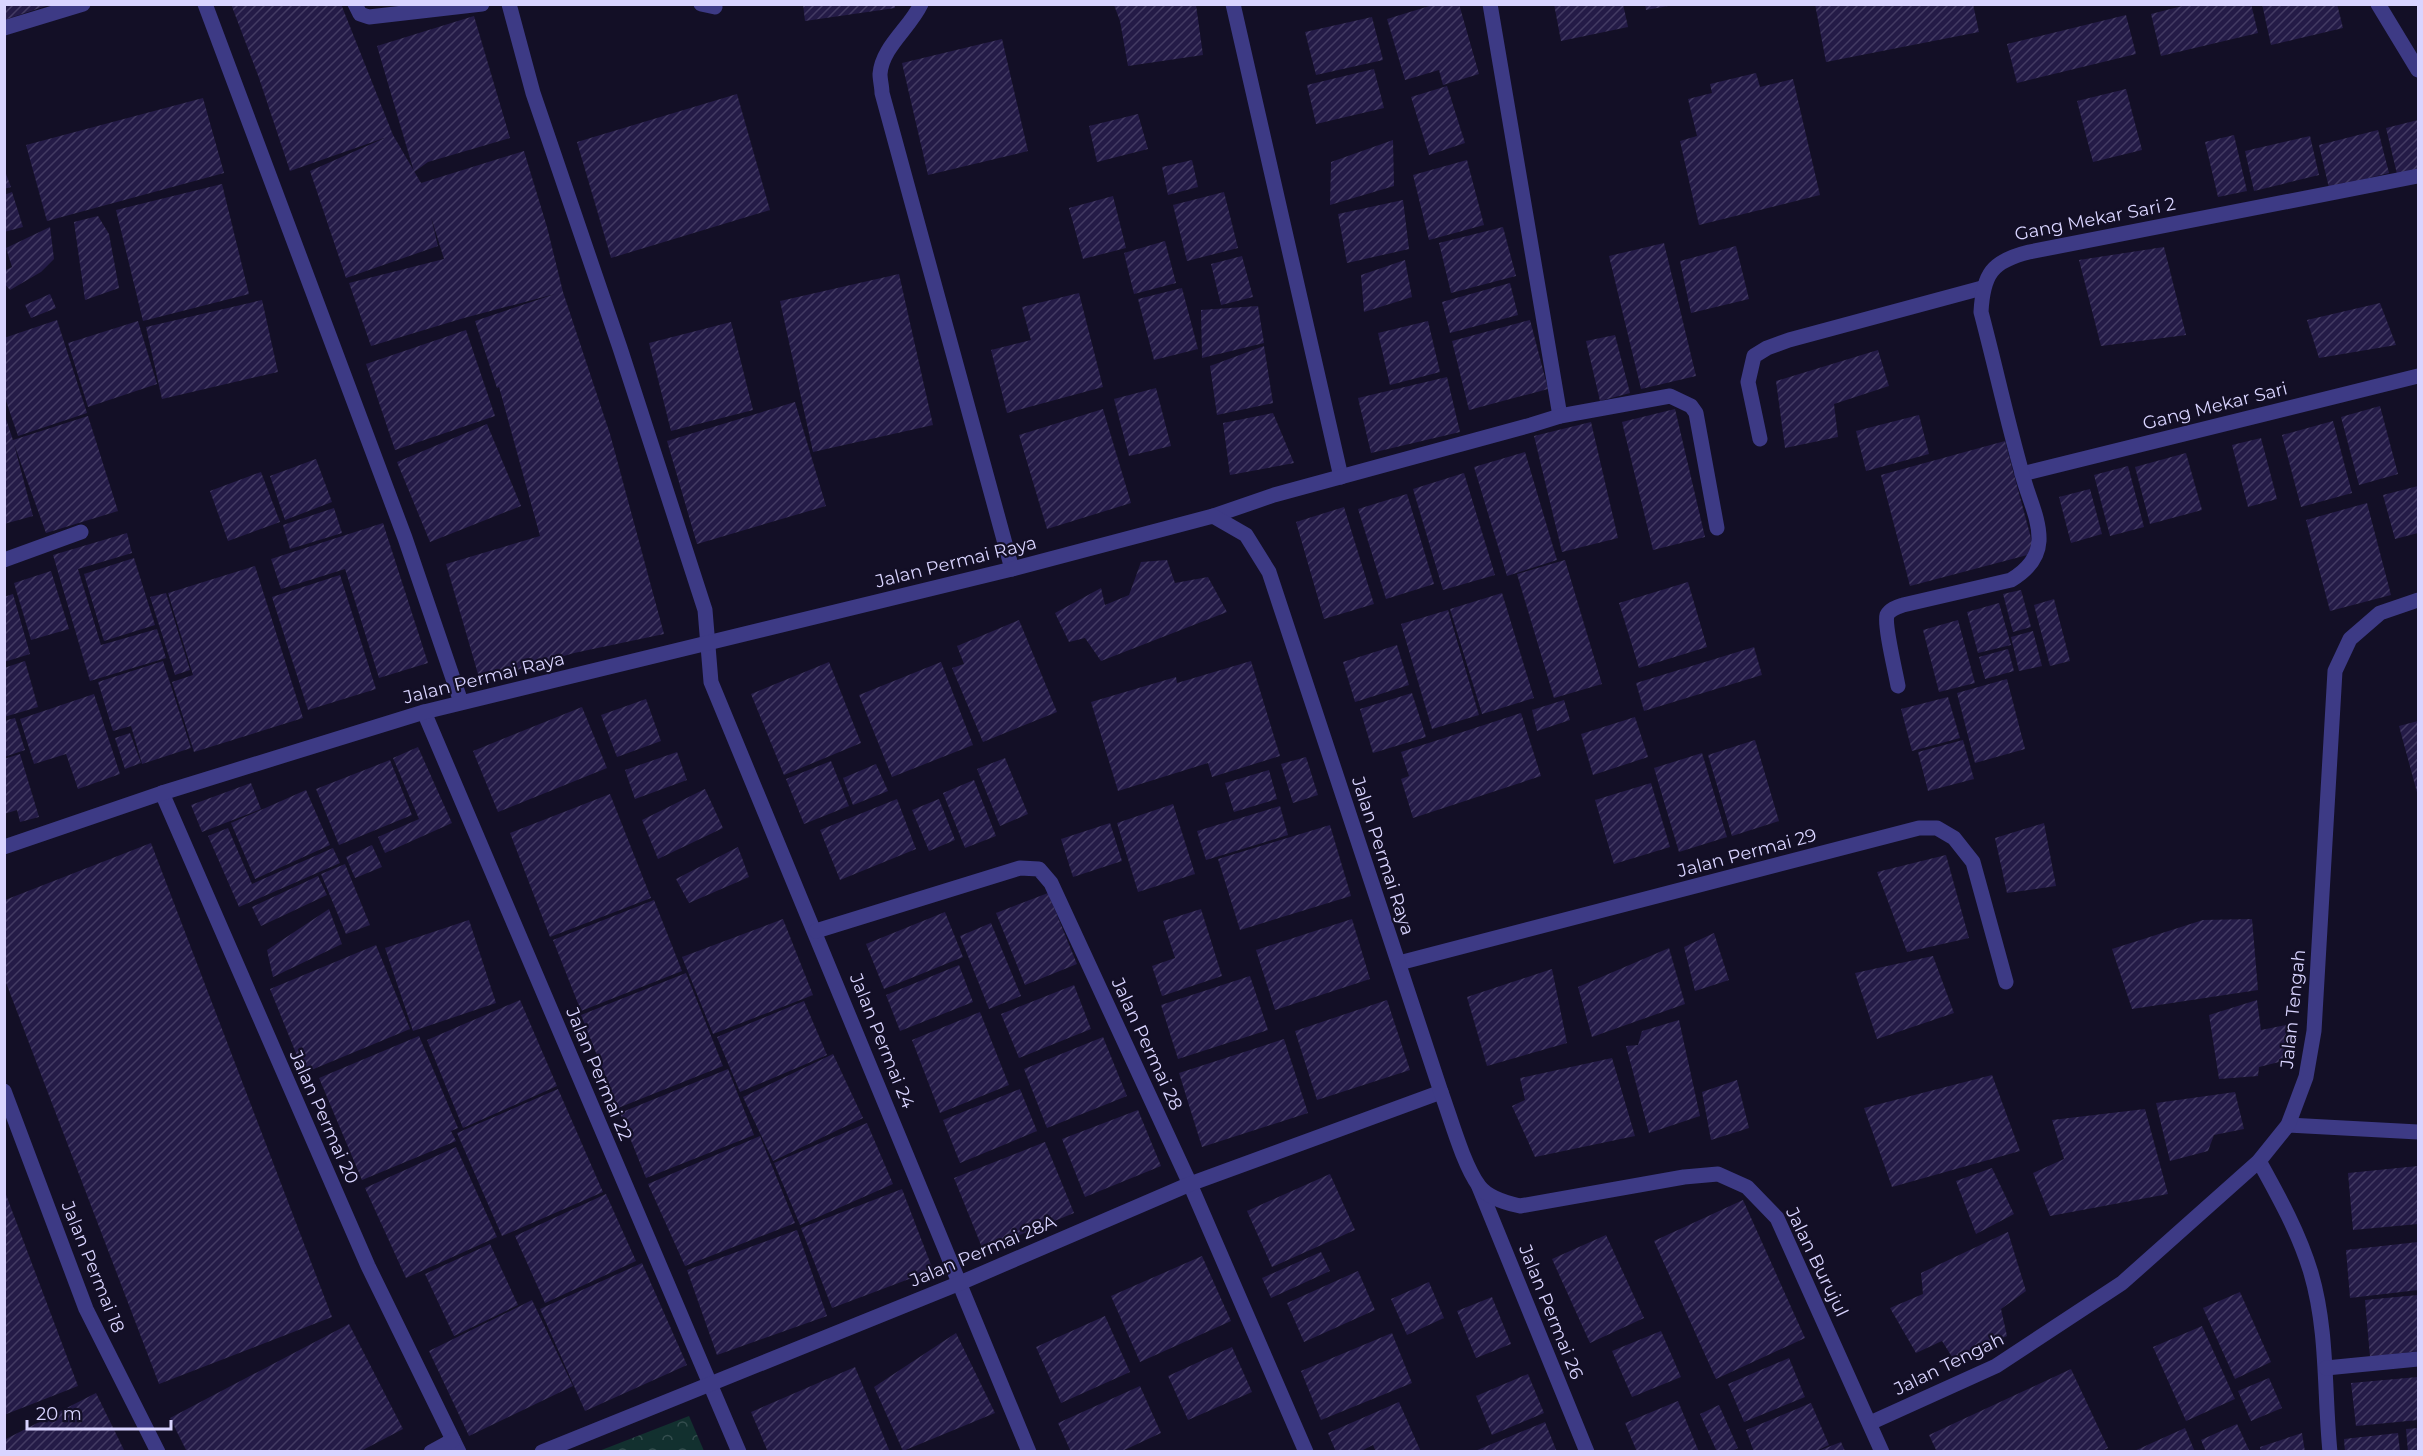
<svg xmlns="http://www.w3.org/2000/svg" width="2423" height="1456" viewBox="0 0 2423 1456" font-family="Montserrat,sans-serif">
  <defs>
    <pattern id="park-crowns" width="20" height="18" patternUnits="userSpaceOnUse" patternTransform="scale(1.5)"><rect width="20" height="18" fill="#12302f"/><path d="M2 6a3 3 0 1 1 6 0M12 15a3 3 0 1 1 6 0" fill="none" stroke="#344d4e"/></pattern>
    <pattern id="building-hatch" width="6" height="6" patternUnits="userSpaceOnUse" patternTransform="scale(1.5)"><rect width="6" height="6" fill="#241b47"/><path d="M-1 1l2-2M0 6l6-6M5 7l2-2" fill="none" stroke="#433b63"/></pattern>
  </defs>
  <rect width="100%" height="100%" fill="#130f26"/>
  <path fill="url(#park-crowns)" d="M689,1416L704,1451H599Z"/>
  <g fill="url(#building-hatch)">
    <path d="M4,4H49V5L4,20Z"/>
    <path d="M231,4H341L393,135L421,183L524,151L547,227L563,292L610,434L664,634L574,653L480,681L446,564L540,536L499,387L497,388L475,321L555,294L464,318L371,346L349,283L444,259L431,217L438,246L346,278L310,171L387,137L290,171L259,78Z"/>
    <path d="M803,4H895V8L805,21Z"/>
    <path d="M1436,4H1459L1479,74L1443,85L1439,70L1405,80L1387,19Z"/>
    <path d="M1554,4H1623L1628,27L1561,41Z"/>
    <path d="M1645,4H1668V6L1646,10Z"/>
    <path d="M1815,4H1973L1979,32L1826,62Z"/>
    <path d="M2190,4H2251L2258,33L2161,56L2151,14Z"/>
    <path d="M2262,4H2337L2343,28L2271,45Z"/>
    <path d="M1114,5H1196L1203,55L1128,66L1120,21Z"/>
    <path d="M2126,15L2136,54L2017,83L2007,44Z"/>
    <path d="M474,16L510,138L428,162L414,172L377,46Z"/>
    <path d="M1372,17L1383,60L1316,75L1305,32Z"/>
    <path d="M1002,39L1028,151L928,175L902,63Z"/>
    <path d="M1374,69L1384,108L1316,124L1307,85Z"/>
    <path d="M1756,73L1760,87L1793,79L1820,195L1699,225L1680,141L1697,136L1688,99L1712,93L1710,84Z"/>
    <path d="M1447,86L1465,143L1429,155L1411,97Z"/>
    <path d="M2126,89L2142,150L2093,162L2077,101Z"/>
    <path d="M737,94L770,210L611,258L577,142Z"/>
    <path d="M203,98L224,173L47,221L26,145Z"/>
    <path d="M1138,114L1148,149L1097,162L1089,126Z"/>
    <path d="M2418,120V169L2397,174L2386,128Z"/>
    <path d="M2378,130L2389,173L2329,188L2319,145Z"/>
    <path d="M2234,135L2247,191L2218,197L2205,142Z"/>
    <path d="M2310,136L2319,175L2254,191L2245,151Z"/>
    <path d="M1393,140L1394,186L1330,205L1331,162Z"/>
    <path d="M1192,160L1198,187L1168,195L1162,167Z"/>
    <path d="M1467,160L1484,225L1429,240L1413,175Z"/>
    <path d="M4,169L11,187L4,189Z"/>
    <path d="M222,184L249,294L143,321L116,210Z"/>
    <path d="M12,192L23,227L4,232V195Z"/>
    <path d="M1224,192L1238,248L1187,261L1173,205Z"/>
    <path d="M1113,196L1126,248L1083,259L1069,208Z"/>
    <path d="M1403,200L1409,249L1347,263L1338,214Z"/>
    <path d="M98,216L109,234L119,288L85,300L74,222Z"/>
    <path d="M50,227L54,259L41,272L10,290L4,283V271L12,267L6,248Z"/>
    <path d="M1503,227L1516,276L1451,293L1439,243Z"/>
    <path d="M1165,241L1176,283L1134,294L1124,253Z"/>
    <path d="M1664,243L1696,376L1641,389L1609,256Z"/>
    <path d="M1736,246L1749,299L1691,313L1680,261Z"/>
    <path d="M2164,247L2186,335L2101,346L2079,260Z"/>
    <path d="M1242,256L1253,297L1221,305L1211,264Z"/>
    <path d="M1405,260L1412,297L1364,312L1361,275Z"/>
    <path d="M899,274L933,425L813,452L780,301Z"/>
    <path d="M1510,283L1518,315L1450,333L1442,302Z"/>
    <path d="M1182,288L1198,349L1154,360L1138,299Z"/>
    <path d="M1079,293L1103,387L1007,413L991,350L1031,340L1022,307Z"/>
    <path d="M50,294L56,308L31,318L25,305Z"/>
    <path d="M262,300L278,372L162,399L146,327Z"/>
    <path d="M2380,303L2396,345L2319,358L2307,320Z"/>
    <path d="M1258,306L1264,343L1202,358L1201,310Z"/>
    <path d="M57,320L87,413L18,436L4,395V338Z"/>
    <path d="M1530,320L1548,389L1469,410L1452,341Z"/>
    <path d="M138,321L157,384L88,407L68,343Z"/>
    <path d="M1428,321L1440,372L1390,385L1378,333Z"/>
    <path d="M731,322L753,410L671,431L649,343Z"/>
    <path d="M466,330L495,416L395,450L366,364Z"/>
    <path d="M1615,335L1630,393L1600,401L1586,341Z"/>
    <path d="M1264,346L1273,403L1217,415L1210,366Z"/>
    <path d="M1878,350L1889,386L1834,404L1838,437L1785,448L1776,381Z"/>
    <path d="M1447,377L1460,432L1371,453L1358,398Z"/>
    <path d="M1156,388L1171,446L1129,456L1114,399Z"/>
    <path d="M795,402L826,506L697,544L667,441Z"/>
    <path d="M2380,406L2398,474L2359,485L2341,417Z"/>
    <path d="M1103,409L1131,503L1047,529L1019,435Z"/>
    <path d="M1675,409L1705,537L1653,550L1622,422Z"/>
    <path d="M4,413L13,440L88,416L118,511L46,533L14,444L33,516L4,524Z"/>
    <path d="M1273,413L1294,463L1230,475L1223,423Z"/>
    <path d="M1919,415L1929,454L1866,471L1856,431Z"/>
    <path d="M2333,421L2352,493L2301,507L2282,435Z"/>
    <path d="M1591,422L1618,538L1562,552L1534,436Z"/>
    <path d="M487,424L521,506L430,542L397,462Z"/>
    <path d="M2261,438L2277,499L2248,507L2232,445Z"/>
    <path d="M2005,441L2035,553L1910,586L1881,475Z"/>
    <path d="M1525,452L1557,560L1507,576L1474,467Z"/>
    <path d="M2186,453L2202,510L2150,524L2135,467Z"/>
    <path d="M316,459L332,502L285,520L270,476Z"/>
    <path d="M2128,466L2144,527L2110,536L2094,475Z"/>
    <path d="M261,472L280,522L228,541L210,491Z"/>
    <path d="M1464,473L1495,575L1443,590L1413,489Z"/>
    <path d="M2418,486V533L2395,539L2383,495Z"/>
    <path d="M2090,489L2102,534L2071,543L2059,497Z"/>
    <path d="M1407,494L1434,584L1386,599L1358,509Z"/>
    <path d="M2367,503L2391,595L2330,611L2306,520Z"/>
    <path d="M1344,507L1374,604L1324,619L1296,522Z"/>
    <path d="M334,508L342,533L290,549L283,525Z"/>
    <path d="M383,523L428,663L379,678L345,569L281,589L271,559Z"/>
    <path d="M127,533L132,553L78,569L101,645L157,629L166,658L90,681L53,555Z"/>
    <path d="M134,558L155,625L104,641L84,574Z"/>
    <path d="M1167,560L1175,583L1208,577L1227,612L1101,661L1085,638L1069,642L1055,613L1101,588L1105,605L1129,595L1141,562Z"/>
    <path d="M1565,560L1602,684L1554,698L1517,574Z"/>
    <path d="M255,566L303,718L194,752L172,682L193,675L168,593Z"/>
    <path d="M51,571L69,629L31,640L14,583Z"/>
    <path d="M340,575L376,689L308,710L272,597Z"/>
    <path d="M1688,582L1707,647L1639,668L1619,603Z"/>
    <path d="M2021,590L2031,627L2013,632L2003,594Z"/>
    <path d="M166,593L190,670L175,675L150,597Z"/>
    <path d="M1502,593L1534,698L1482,714L1450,609Z"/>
    <path d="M13,594L30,654L4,662V597Z"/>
    <path d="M2054,599L2070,661L2050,666L2034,605Z"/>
    <path d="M1999,603L2011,645L1978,653L1967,612Z"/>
    <path d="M1448,610L1479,715L1432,729L1401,624Z"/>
    <path d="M1019,620L1057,712L983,742L952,668L964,664L957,646Z"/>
    <path d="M1958,620L1975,683L1939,692L1923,630Z"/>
    <path d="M2033,631L2042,666L2019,671L2011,637Z"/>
    <path d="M1397,645L1409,685L1355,702L1343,662Z"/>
    <path d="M1754,647L1762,675L1644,711L1636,683Z"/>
    <path d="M2008,649L2014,671L1985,679L1979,657Z"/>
    <path d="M25,661L38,707L4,717V668Z"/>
    <path d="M163,661L191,748L142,764L131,726L113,731L98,682Z"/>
    <path d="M1251,661L1280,756L1212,777L1208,763L1118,791L1091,702L1176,677L1177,683Z"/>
    <path d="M829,662L861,743L784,775L751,694Z"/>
    <path d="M941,662L973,745L892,777L859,695Z"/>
    <path d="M2007,679L2025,749L1975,763L1957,693Z"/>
    <path d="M1412,693L1426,737L1373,753L1360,709Z"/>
    <path d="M94,694L120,774L78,789L66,754L34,764L20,719Z"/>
    <path d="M1948,697L1960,738L1912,751L1901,709Z"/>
    <path d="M646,699L661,741L617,757L601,715Z"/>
    <path d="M1564,700L1570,720L1537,731L1532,710Z"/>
    <path d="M582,707L607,768L498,812L473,751Z"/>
    <path d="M1521,713L1541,776L1413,818L1401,779L1409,776L1401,752Z"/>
    <path d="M1635,717L1648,757L1593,775L1581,734Z"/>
    <path d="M15,718L25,750L4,757V721Z"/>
    <path d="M2418,721V796L2399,726Z"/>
    <path d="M130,733L141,763L125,769L115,738Z"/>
    <path d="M1755,740L1779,821L1732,836L1708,755Z"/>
    <path d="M1963,740L1974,779L1928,791L1918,752Z"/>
    <path d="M418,747L452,823L385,853L378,837L419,819L393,758Z"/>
    <path d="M677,752L687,780L635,799L625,770Z"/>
    <path d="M1702,753L1727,837L1679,852L1654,768Z"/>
    <path d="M20,754L39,817L20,822L17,810L4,814V759Z"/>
    <path d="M1306,757L1318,795L1293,803L1281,764Z"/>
    <path d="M1005,758L1028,814L1000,826L977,769Z"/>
    <path d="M390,760L412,815L339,845L316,789Z"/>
    <path d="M831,761L849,806L804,824L786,779Z"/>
    <path d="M876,764L888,791L853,805L843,778Z"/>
    <path d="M1269,770L1277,799L1234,812L1225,783Z"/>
    <path d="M974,780L996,836L965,848L943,793Z"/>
    <path d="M251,783L261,809L202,832L191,805Z"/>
    <path d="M1651,783L1670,847L1614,864L1595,800Z"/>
    <path d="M705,789L723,828L658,859L642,820Z"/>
    <path d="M306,790L330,845L255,879L231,823Z"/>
    <path d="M610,794L651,898L550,937L510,833Z"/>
    <path d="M897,799L916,849L840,880L820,830Z"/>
    <path d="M939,799L955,840L929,851L912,810Z"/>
    <path d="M1173,804L1195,874L1138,892L1117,823Z"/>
    <path d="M1280,806L1288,835L1206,860L1197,831Z"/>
    <path d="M1110,823L1122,861L1073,877L1061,839Z"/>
    <path d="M2044,823L2056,886L2007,893L1995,838Z"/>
    <path d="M1330,825L1351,896L1240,930L1218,859Z"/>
    <path d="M228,828L252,884L333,848L340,863L239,907L208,836Z"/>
    <path d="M151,843L332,1317L159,1384L5,980V900Z"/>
    <path d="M372,845L382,867L355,878L346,857Z"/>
    <path d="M738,847L749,877L689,903L676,879Z"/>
    <path d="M1946,855L1969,938L1907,952L1877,872Z"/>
    <path d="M345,864L370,925L346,934L321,874Z"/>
    <path d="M318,876L327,895L261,926L252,907Z"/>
    <path d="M1048,893L1077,964L1025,985L996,913Z"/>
    <path d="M654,900L682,971L581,1011L553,940Z"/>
    <path d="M329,909L342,944L273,977L267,950Z"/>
    <path d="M1201,909L1222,976L1162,996L1152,966L1175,958L1163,921Z"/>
    <path d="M945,912L963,957L884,989L866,944Z"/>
    <path d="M783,919L813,995L713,1034L682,957Z"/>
    <path d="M1352,919L1370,979L1275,1010L1256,950Z"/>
    <path d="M2252,919L2258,990L2132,1009L2112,949L2203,920Z"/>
    <path d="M469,920L496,1003L413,1031L385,948Z"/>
    <path d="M991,923L1021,996L989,1009L960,936Z"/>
    <path d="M1714,933L1729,980L1695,991L1684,947Z"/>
    <path d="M376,945L410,1029L304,1073L270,989Z"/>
    <path d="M1669,948L1685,1004L1592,1037L1578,987Z"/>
    <path d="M1933,956L1954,1013L1877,1039L1855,973Z"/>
    <path d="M959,965L973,1002L900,1031L886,995Z"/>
    <path d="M1552,969L1567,1043L1487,1066L1467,997Z"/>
    <path d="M686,973L723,1066L618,1108L581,1015Z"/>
    <path d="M1250,976L1268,1030L1178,1059L1161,1005Z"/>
    <path d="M1074,985L1091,1029L1019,1058L1001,1014Z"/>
    <path d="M520,1000L557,1086L463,1128L427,1040Z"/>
    <path d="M1387,1000L1410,1070L1317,1100L1295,1031Z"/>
    <path d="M2257,1000L2261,1030L2286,1025L2287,1060L2259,1067L2258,1076L2219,1079L2209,1015Z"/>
    <path d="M804,1001L827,1055L740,1092L717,1037Z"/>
    <path d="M980,1012L1009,1085L940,1113L912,1040Z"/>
    <path d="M1679,1020L1700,1116L1649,1133L1626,1046L1638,1045L1642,1031Z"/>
    <path d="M419,1036L458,1128L451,1131L456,1141L362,1180L319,1078Z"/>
    <path d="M1103,1037L1127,1096L1047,1128L1024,1069Z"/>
    <path d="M1284,1039L1308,1113L1202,1147L1179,1073Z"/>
    <path d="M833,1054L863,1118L773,1161L743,1097Z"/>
    <path d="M1612,1058L1635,1136L1535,1157L1512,1106L1525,1100L1520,1078Z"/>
    <path d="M728,1069L754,1135L646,1178L620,1113Z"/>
    <path d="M1992,1075L2020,1151L1892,1187L1864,1108Z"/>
    <path d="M1737,1080L1749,1128L1711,1140L1702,1092Z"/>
    <path d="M558,1089L603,1192L502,1236L457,1133Z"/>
    <path d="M1020,1089L1037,1131L960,1163L943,1120Z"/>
    <path d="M2235,1092L2244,1129L2214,1135L2208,1151L2170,1161L2156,1103Z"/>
    <path d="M2145,1109L2168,1194L2050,1216L2033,1173L2064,1159L2052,1120Z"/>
    <path d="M1138,1110L1161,1166L1085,1197L1062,1139Z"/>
    <path d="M867,1123L893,1184L800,1225L774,1163Z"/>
    <path d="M760,1136L795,1223L685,1266L648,1184Z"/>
    <path d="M1045,1142L1074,1213L983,1250L954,1178Z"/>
    <path d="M456,1147L497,1237L406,1278L365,1188Z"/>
    <path d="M2418,1166V1224L2353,1230L2348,1173Z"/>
    <path d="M1992,1168L2014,1214L1976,1234L1956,1181Z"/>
    <path d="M1330,1174L1355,1230L1272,1267L1247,1211Z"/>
    <path d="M902,1189L933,1270L832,1308L801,1228Z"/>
    <path d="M5,1192L78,1386L4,1415V1193Z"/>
    <path d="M606,1194L636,1261L545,1303L515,1236Z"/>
    <path d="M1743,1200L1805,1338L1716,1379L1654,1241Z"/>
    <path d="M797,1230L827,1316L717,1355L687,1270Z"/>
    <path d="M2008,1232L2026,1291L2001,1309L2007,1336L1954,1360L1942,1341L1916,1353L1890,1308L1923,1294L1921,1273Z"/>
    <path d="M1606,1235L1644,1318L1590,1343L1552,1259Z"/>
    <path d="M2418,1242V1290L2350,1298L2346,1250Z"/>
    <path d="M490,1244L518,1305L454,1336L425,1274Z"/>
    <path d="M1321,1252L1330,1271L1271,1298L1262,1278Z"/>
    <path d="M1202,1256L1231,1321L1140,1362L1111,1296Z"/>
    <path d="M642,1263L687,1365L585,1411L540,1309Z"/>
    <path d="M1358,1271L1375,1310L1304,1342L1287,1303Z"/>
    <path d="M1429,1282L1444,1318L1407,1335L1391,1299Z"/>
    <path d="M2240,1292L2271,1362L2235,1379L2203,1308Z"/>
    <path d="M2418,1295V1351L2370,1357L2365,1300Z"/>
    <path d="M1492,1297L1511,1344L1476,1358L1457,1311Z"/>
    <path d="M532,1300L573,1386L469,1436L429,1351Z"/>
    <path d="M1105,1316L1130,1372L1061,1403L1036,1347Z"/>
    <path d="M349,1324L403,1429L359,1452H187L170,1418Z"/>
    <path d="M2202,1326L2235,1399L2186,1421L2153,1347Z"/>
    <path d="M1661,1331L1681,1377L1632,1397L1612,1351Z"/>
    <path d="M956,1333L995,1413L903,1451L874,1387Z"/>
    <path d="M1392,1333L1412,1383L1321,1420L1301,1371Z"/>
    <path d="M1232,1347L1252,1392L1188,1420L1168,1376Z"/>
    <path d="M1789,1358L1805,1397L1744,1422L1728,1384Z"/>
    <path d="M855,1367L890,1452H768L751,1412Z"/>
    <path d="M2071,1369L2108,1448L2100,1452H1937L1929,1435Z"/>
    <path d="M1528,1374L1544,1413L1492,1435L1476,1396Z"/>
    <path d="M2418,1377V1420L2356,1426L2351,1383Z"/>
    <path d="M2269,1378L2282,1408L2251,1421L2238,1391Z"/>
    <path d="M1140,1386L1161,1433L1120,1452H1071L1058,1423Z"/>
    <path d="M96,1393L125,1452H4V1440Z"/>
    <path d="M1678,1401L1699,1452H1637L1625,1423Z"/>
    <path d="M1399,1402L1421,1452H1376L1373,1445L1359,1452H1336L1328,1433Z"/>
    <path d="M1811,1403L1829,1445L1814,1452H1754L1746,1430Z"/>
    <path d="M1719,1405L1738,1448L1730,1452H1717L1700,1414Z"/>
    <path d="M1545,1422L1557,1452H1475V1451Z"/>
    <path d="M2237,1424L2250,1452H2206L2201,1440Z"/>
    <path d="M2185,1428L2195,1452H2132Z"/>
    <path d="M2418,1428V1452H2408L2406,1429Z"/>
    <path d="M2302,1433L2305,1452H2261L2260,1447Z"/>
    <path d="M2398,1433L2400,1452H2345L2344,1439Z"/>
    <path d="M1841,1442L1845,1451H1818Z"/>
  </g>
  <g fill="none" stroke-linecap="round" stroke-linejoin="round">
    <g stroke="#3d3a85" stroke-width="15">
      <path d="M205,4L405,538L461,702"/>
      <path d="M355,4L360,14L369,17L482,4"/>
      <path d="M509,4L533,93L620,348L705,610L711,682L1029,1452"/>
      <path d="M701,4L715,7"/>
      <path d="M921,4C910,28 882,47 880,74C880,80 882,87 882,93L1012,569"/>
      <path d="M1233,4L1341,477"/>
      <path d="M1490,4L1560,416"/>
      <path d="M2378,4L2418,70"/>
      <path d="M4,28L83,4"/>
      <path d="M1760,439L1748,382L1754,356L1767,348L1789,340L1982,288"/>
      <path d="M2022,474L2418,376"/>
      <path d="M1213,516L1274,495L1531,425L1560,416L1670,396L1691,406L1696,413L1717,528"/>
      <path d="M4,560L81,532"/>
      <path d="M1898,686C1896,674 1884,625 1887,615C1890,609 1897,607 1903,605L2011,580C2026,571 2038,559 2039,541C2040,518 2027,495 2022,473C2007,420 1995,365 1981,312C1983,274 1992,261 2029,252L2418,176"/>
      <path d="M424,712L739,1452"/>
      <path d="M162,793L368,1266L459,1452"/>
      <path d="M816,931L1020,868L1039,869L1051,883L1190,1184L1306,1452"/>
      <path d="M1399,963L1919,828H1937L1954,838L1973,862L2006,982"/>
      <path d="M4,1091L86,1309L158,1452"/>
      <path d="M2288,1125L2418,1132"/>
      <path d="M2259,1161C2279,1197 2299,1233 2311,1273C2328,1331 2324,1392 2330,1452"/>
      <path d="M1479,1187L1587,1452"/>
      <path d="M2326,1368L2418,1359"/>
      <path d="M1870,1423L1996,1366L2122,1283L2259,1161L2288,1125L2306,1077L2314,1031L2335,671L2350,639L2380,613L2418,600"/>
      <path d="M431,1452L453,1440"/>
      <path d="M542,1452L960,1283L1190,1184L1441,1092"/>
    </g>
    <path stroke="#3d3a85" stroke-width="15" d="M4,847L162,793L424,712L1012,569L1213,516L1246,535L1269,572L1441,1092C1451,1119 1463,1164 1479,1186C1488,1198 1506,1203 1520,1206L1684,1177L1718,1174L1747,1187L1777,1218L1882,1452"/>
  </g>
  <g text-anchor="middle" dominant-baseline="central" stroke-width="4.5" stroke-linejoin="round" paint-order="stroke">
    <g font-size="18" fill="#d9d4ff" stroke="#130f26">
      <text transform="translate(2095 219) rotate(-11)">Gang Mekar Sari 2</text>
      <text transform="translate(2215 406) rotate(-14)">Gang Mekar Sari</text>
      <text transform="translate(956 562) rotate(-14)">Jalan Permai Raya</text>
      <text transform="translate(484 678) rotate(-14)">Jalan Permai Raya</text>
      <text transform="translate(1747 853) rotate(-15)">Jalan Permai 29</text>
      <text transform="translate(1383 856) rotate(72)">Jalan Permai Raya</text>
      <text transform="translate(2293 1009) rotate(-84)">Jalan Tengah</text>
      <text transform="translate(882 1041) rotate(68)">Jalan Permai 24</text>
      <text transform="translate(1147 1044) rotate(65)">Jalan Permai 28</text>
      <text transform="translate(599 1074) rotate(67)">Jalan Permai 22</text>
      <text transform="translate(324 1117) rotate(66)">Jalan Permai 20</text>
      <text transform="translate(983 1251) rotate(-23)">Jalan Permai 28A</text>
      <text transform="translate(1817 1262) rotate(64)">Jalan Burujul</text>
      <text transform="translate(93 1267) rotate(68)">Jalan Permai 18</text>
      <text transform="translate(1551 1312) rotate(68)">Jalan Permai 26</text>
      <text transform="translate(1949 1364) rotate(-26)">Jalan Tengah</text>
    </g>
  </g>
  <rect width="2423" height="1456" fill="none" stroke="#d9d4ff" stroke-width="12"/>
  <path d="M27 1420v9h144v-9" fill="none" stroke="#d9d4ff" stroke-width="3"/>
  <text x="36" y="1420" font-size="18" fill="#d9d4ff" stroke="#130f26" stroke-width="4.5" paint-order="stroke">20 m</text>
</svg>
